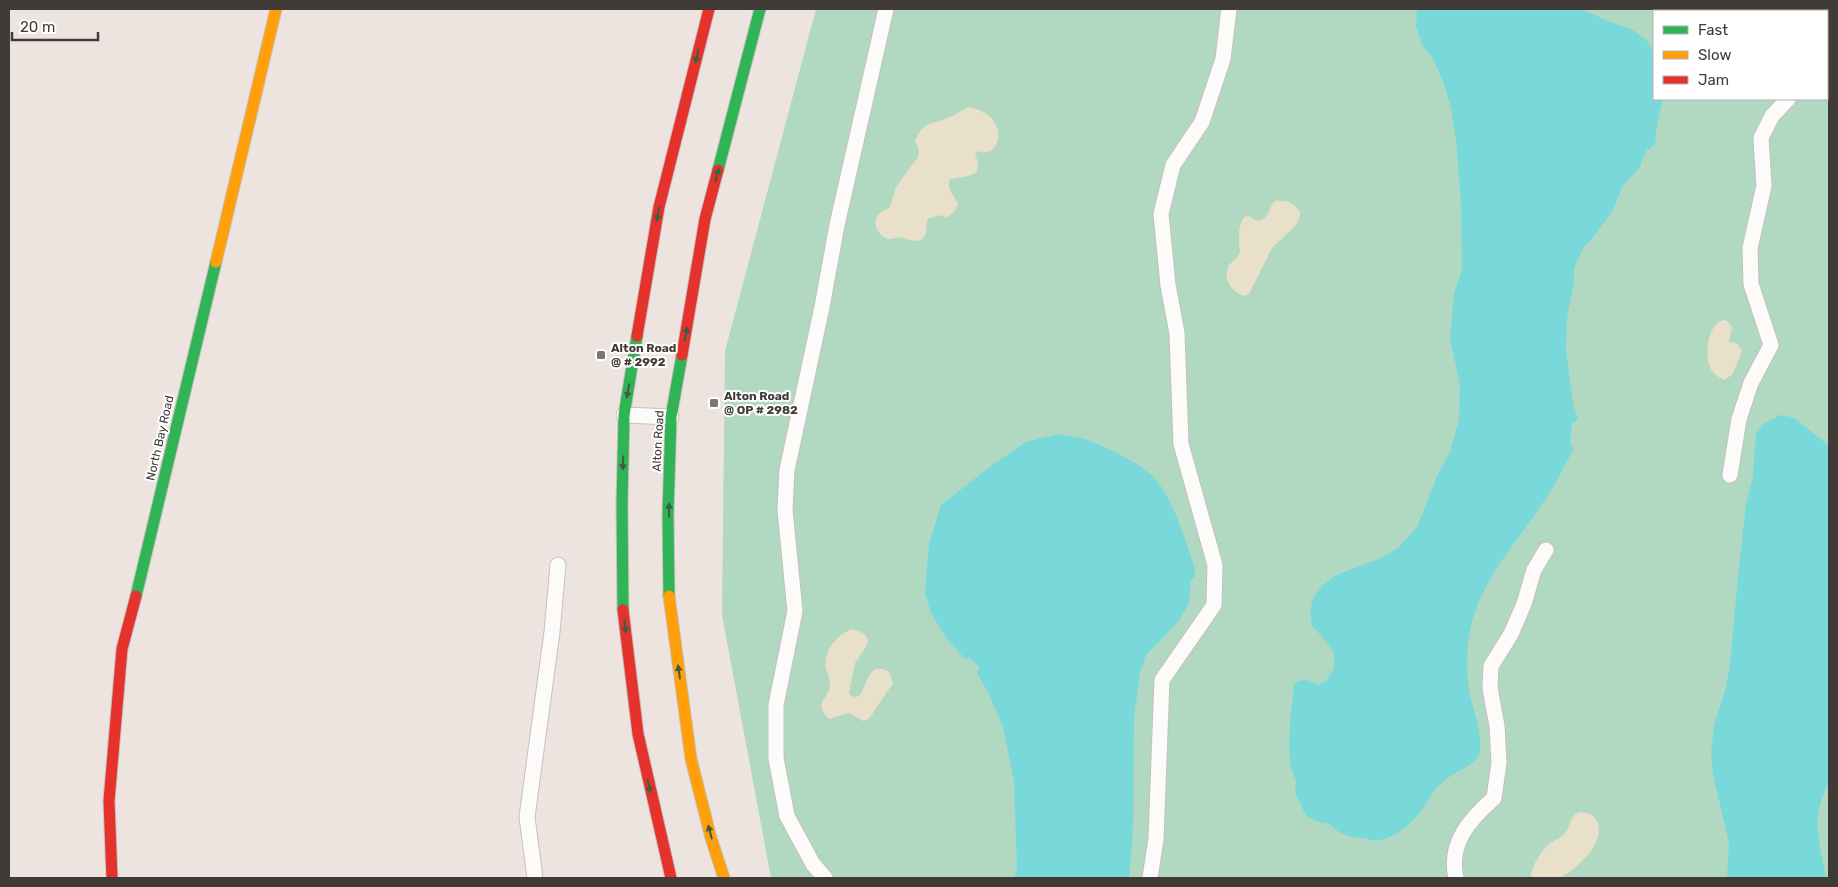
<svg xmlns="http://www.w3.org/2000/svg" width="1838" height="887" viewBox="0 0 1838 887" font-family="Rubik,sans-serif">
  <rect width="100%" height="100%" fill="#ede4e0"/>
  <path fill="#b1d8c1" fill-rule="evenodd" d="M816,9H1829V878H771L722,615L725,351ZM1654,11H1827V99H1654Z"/>
  <g fill="#e9e0c9">
    <path d="M969,107C1013,116 1000,160 979,151L975,153C976,157 978,161 978,165C980,179 956,176 949,180V188L958,204L955,211L946,218L939,215L928,219C926,223 927,226 926,231C924,247 908,239 899,237C898,237 892,239 891,239C881,239 872,226 877,217C879,212 885,210 890,207L896,187L918,157L919,150L915,141C924,120 932,125 950,117C957,114 962,110 969,107Z"/>
    <path d="M1275,201C1286,200 1294,202 1300,212L1299,219L1295,226L1272,248L1249,294L1243,296C1231,291 1221,277 1230,264C1234,260 1238,258 1240,252C1239,240 1237,228 1244,217L1248,216L1258,221C1272,216 1267,209 1275,201Z"/>
    <path d="M1723,320L1727,321L1732,327L1729,342L1737,343L1742,352L1732,375L1724,380C1718,377 1712,373 1710,367C1704,353 1708,325 1723,320Z"/>
    <path d="M853,629L865,634L868,641L866,647L855,663L849,693L851,696L856,697L860,695C868,685 868,660 889,672L893,683L869,719L863,721L849,713L829,719C811,701 831,699 830,684C830,679 827,673 826,668C823,651 837,634 853,629Z"/>
    <path d="M1579,812C1601,812 1603,832 1593,848C1589,856 1567,877 1558,878C1550,880 1540,878 1531,878C1530,869 1541,851 1548,845C1553,840 1560,839 1564,834C1571,826 1569,817 1579,812Z"/>
  </g>
  <g fill="#79d9da">
    <path d="M1417,9H1581L1608,21L1633,30L1647,41L1654,52V99H1663L1657,124L1655,145L1647,150L1642,159L1640,167L1622,187L1613,210L1595,235L1583,248L1574,269V283L1567,318L1566,350L1573,404L1578,419L1572,423L1570,441L1574,449C1563,467 1555,487 1542,504C1519,539 1490,570 1476,609C1466,635 1465,669 1470,695C1474,712 1484,738 1479,755C1477,763 1452,774 1444,781C1432,791 1429,800 1421,811C1412,823 1394,839 1378,840C1374,841 1368,839 1363,838C1349,836 1340,836 1330,824L1318,822L1306,816L1295,792L1296,781L1291,768L1289,748L1290,723L1294,684C1304,678 1308,679 1318,685L1327,680L1334,668V652L1312,625L1310,612L1313,598L1323,585L1334,576L1381,558L1398,548L1417,527L1438,474L1450,452L1459,420L1460,385L1450,339L1454,294L1462,269L1461,203L1456,140L1451,108L1443,81L1433,59L1422,45L1416,26Z"/>
    <path d="M1781,415L1795,418L1829,446V782C1810,820 1819,838 1826,878H1727L1729,844L1713,774L1711,752L1714,726L1726,687L1730,664L1739,567L1746,504L1753,476L1756,432L1766,422Z"/>
    <path d="M1058,434C1068,436 1079,437 1088,440C1106,447 1135,461 1149,473C1172,492 1185,540 1195,569V576L1191,580L1189,603L1179,621L1146,655L1140,672L1134,718L1133,829L1129,878H1014L1017,871L1014,781L1003,727L989,694L977,673L979,667L969,657L966,660L947,639L931,613L925,592L929,544L941,505L991,466L1026,442Z"/>
  </g>
  <g fill="none" stroke-linecap="round" stroke-linejoin="round">
    <defs>
      <g id="lane">
        <path d="M1801,9V11"/>
        <path d="M624,415L671,417"/>
        <path d="M1730,475L1739,419L1751,383L1771,345L1751,284L1750,248L1764,186L1761,138L1772,116L1788,99"/>
        <path d="M535,878L527,817L552,632L558,565"/>
        <path d="M825,878L813,864L787,816L776,758V705L795,611L785,510L787,470L822,307L837,225L886,9"/>
        <path d="M1150,878L1156,839L1162,680L1214,605L1215,565L1181,444L1177,333L1168,285L1161,214L1173,165L1202,122L1223,59L1229,9"/>
        <path d="M1456,878C1448,843 1470,819 1494,798L1499,763L1497,726L1490,688L1491,666L1511,634L1524,604L1534,570L1546,550"/>
      </g>
      <g id="fast">
        <path d="M718,170L760,9"/>
        <path d="M136,596L216,262"/>
        <path d="M669,596L668,514L671,417L682,355"/>
        <path d="M623,610L622,504L624,415L637,336"/>
      </g>
      <g id="slow">
        <path d="M216,262L276,9"/>
        <path d="M669,596L691,759L711,838L724,878"/>
      </g>
      <g id="jam">
        <path d="M637,336L659,207L709,9"/>
        <path d="M682,355L705,219L718,170"/>
        <path d="M623,610L638,734L671,878"/>
        <path d="M112,878L109,801L122,649L136,596"/>
      </g>
    </defs>
    <use href="#lane" stroke="#c7c0bc" stroke-width="17"/>
    <use href="#fast" stroke="#c7c0bc" stroke-width="13"/>
    <use href="#slow" stroke="#c7c0bc" stroke-width="13"/>
    <use href="#jam" stroke="#c7c0bc" stroke-width="13"/>
    <use href="#lane" stroke="#fcfbfa" stroke-width="15"/>
    <use href="#fast" stroke="#30b455" stroke-width="11"/>
    <use href="#slow" stroke="#ff9f0a" stroke-width="11"/>
    <use href="#jam" stroke="#e5322d" stroke-width="11"/>
  </g>
  <defs><path id="oneway-solid" d="M-6-.8H1V-3.2L6.5 0L1 3.2V.8H-6Z" transform="scale(1.25)"/></defs>
  <g fill="#3c5f41">
    <use href="#oneway-solid" transform="translate(697 56) rotate(104)"/>
    <use href="#oneway-solid" transform="translate(717 175) rotate(-75)"/>
    <use href="#oneway-solid" transform="translate(658 214) rotate(100)"/>
    <use href="#oneway-solid" transform="translate(686 334) rotate(-80)"/>
    <use href="#oneway-solid" transform="translate(628 391) rotate(100)"/>
    <use href="#oneway-solid" transform="translate(623 463) rotate(92)"/>
    <use href="#oneway-solid" transform="translate(669 510) rotate(-89)"/>
    <use href="#oneway-solid" transform="translate(625 626) rotate(83)"/>
    <use href="#oneway-solid" transform="translate(679 672) rotate(-98)"/>
    <use href="#oneway-solid" transform="translate(649 786) rotate(77)"/>
    <use href="#oneway-solid" transform="translate(710 832) rotate(-105)"/>
  </g>
  <g fill="#7d7673" stroke="#fff" stroke-width="2">
    <rect x="596" y="350" width="10" height="10" rx="2.5"/>
    <rect x="709" y="398" width="10" height="10" rx="2.5"/>
  </g>
  <g text-anchor="middle" dominant-baseline="central" stroke-width="4" stroke-linejoin="round" paint-order="stroke">
    <g font-size="12" font-weight="bold" fill="#413b38" stroke="#fff" text-anchor="start">
      <text x="611" y="348">Alton Road<tspan x="611" dy="14">@ # 2992</tspan></text>
      <text x="724" y="396">Alton Road<tspan x="724" dy="14">@ OP # 2982</tspan></text>
    </g>
    <g font-size="12" fill="#413b38" stroke="#fff">
      <text transform="translate(160 438) rotate(-77)">North Bay Road</text>
      <text transform="translate(658 441) rotate(-87)">Alton Road</text>
    </g>
  </g>
  <rect width="1838" height="887" fill="none" stroke="#413b38" stroke-width="20"/>
  <rect x="1653" y="10" width="175" height="90" fill="#ffffff" stroke="#b3b1af"/>
  <rect x="1663" y="26" width="25" height="8" fill="#30b455" stroke="#b3b1af"/>
  <text x="1698" y="35" font-size="15" fill="#413b38">Fast</text>
  <rect x="1663" y="51" width="25" height="8" fill="#ff9f0a" stroke="#b3b1af"/>
  <text x="1698" y="60" font-size="15" fill="#413b38">Slow</text>
  <rect x="1663" y="76" width="25" height="8" fill="#e5322d" stroke="#b3b1af"/>
  <text x="1698" y="85" font-size="15" fill="#413b38">Jam</text>
  <path d="M12 32v8h86v-8" fill="none" stroke="#413b38" stroke-width="2.5"/>
  <text x="20" y="32" font-size="15" fill="#413b38" stroke="#ffffff" stroke-width="4" paint-order="stroke">20 m</text>
</svg>
